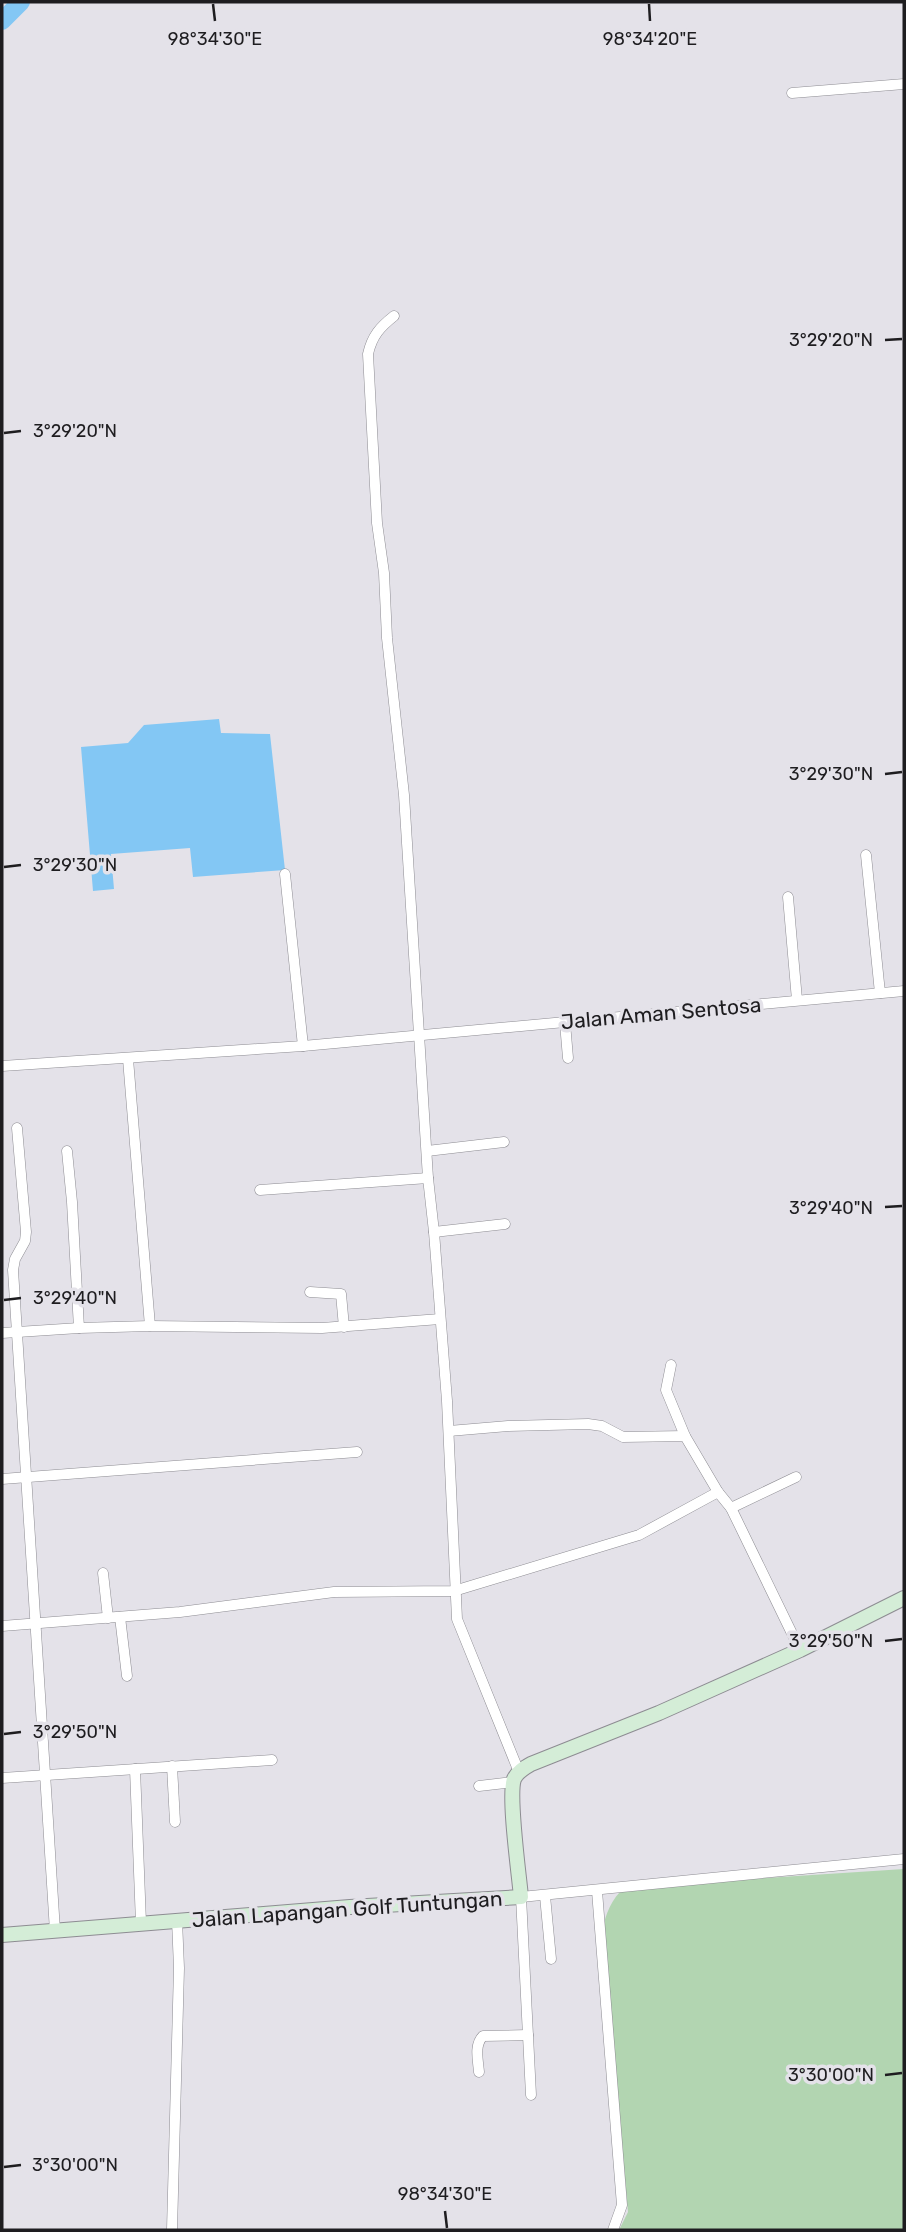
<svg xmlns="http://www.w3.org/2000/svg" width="906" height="2232" viewBox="0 0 906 2232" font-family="Rubik,sans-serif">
  <rect width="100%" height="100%" fill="#e4e2e9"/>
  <path fill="#b2d5b1" d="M904,1869V2230H619L628,2212L602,1930C606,1914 611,1899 625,1887Z"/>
  <path fill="#83c7f4" d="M219,719L221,733L270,734L285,870L193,877L190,848L111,854L114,889L93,891L81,747L128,743L144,725Z"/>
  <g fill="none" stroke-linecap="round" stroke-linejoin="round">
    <path stroke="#83c7f4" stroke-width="18" d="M2,21L21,2"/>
    <defs>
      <g id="street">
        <path d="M792,93L904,84"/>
        <path d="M394,316C380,327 372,336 368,354L377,523L384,573L387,638L404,795L428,1178L434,1232L447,1401L457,1619L519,1772"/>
        <path d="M866,855L880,993"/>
        <path d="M285,874L303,1046"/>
        <path d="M788,897L797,1000"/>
        <path d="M565,1023L568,1058"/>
        <path d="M128,1059L150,1326"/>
        <path d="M2,1066L303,1046L904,991"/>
        <path d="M17,1128L26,1232L25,1241L15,1259L13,1270L55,1931"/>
        <path d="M67,1151L72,1202L79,1328"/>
        <path d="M427,1151L504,1142"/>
        <path d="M260,1190L428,1178"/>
        <path d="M434,1232L505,1224"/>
        <path d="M310,1292L341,1294L344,1327"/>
        <path d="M2,1333L79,1328L150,1326L322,1328L440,1319"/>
        <path d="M671,1365L666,1390L685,1436"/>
        <path d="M449,1431L508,1426L588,1424L602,1426L623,1437L685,1436L718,1492L731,1508L800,1650"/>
        <path d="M2,1479L357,1452"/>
        <path d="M731,1508L796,1477"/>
        <path d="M103,1573L108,1618"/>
        <path d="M120,1617L127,1676"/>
        <path d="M2,1626L180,1612L334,1592L454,1591L639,1535L718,1492"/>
        <path d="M172,1766L175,1822"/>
        <path d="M135,1769L141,1923"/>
        <path d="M2,1778L272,1760"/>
        <path d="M479,1786L513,1782"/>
        <path d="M597,1891L622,2205L613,2230"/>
        <path d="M545,1896L551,1959"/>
        <path d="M479,2072C478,2060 474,2045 483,2036L528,2035"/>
        <path d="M531,2095L521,1897L904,1859"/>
        <path d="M172,2230L179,1968L177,1920"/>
      </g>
      <path id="secondary" d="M2,1935L350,1907L521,1897C519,1874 508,1796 514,1779C517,1772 524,1768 531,1764L659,1713L800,1650L904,1598"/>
    </defs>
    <use href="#street" stroke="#8d8c92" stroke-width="11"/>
    <use href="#secondary" stroke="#8d8c92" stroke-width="16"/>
    <use href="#street" stroke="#fff" stroke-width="10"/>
    <use href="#secondary" stroke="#d4edd7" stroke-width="14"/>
  </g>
  <path fill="none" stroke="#1e1d20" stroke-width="2.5" d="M213,4L215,21M649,4L650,21M885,340L902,339M4,433L21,431M885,774L902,772M4,867L21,865M885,1207L902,1206M4,1300L21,1298M885,1641L902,1639M4,1734L21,1732M885,2075L902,2073M4,2167L21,2165M445,2211L447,2228"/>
  <g text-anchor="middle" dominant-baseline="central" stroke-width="7" stroke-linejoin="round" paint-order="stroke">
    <g font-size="21" fill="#1e1d20" stroke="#e4e2e9">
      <text transform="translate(661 1013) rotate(-5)">Jalan Aman Sentosa</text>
      <text transform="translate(347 1909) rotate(-4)">Jalan Lapangan Golf Tuntungan</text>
    </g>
  </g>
  <g font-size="18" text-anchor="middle" fill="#1e1d20" stroke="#e4e2e9" stroke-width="7" stroke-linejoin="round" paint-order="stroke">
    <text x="215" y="45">98°34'30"E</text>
    <text x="650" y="45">98°34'20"E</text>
    <text x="831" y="346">3°29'20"N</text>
    <text x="75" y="437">3°29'20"N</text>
    <text x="831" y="780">3°29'30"N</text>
    <text x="75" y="871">3°29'30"N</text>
    <text x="831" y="1214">3°29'40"N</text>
    <text x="75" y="1304">3°29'40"N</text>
    <text x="831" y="1647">3°29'50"N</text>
    <text x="75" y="1738">3°29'50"N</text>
    <text x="831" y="2081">3°30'00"N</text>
    <text x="75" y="2171">3°30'00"N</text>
    <text x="445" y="2200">98°34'30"E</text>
  </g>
  <rect width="906" height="2232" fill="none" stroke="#1e1d20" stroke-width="7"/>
</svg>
